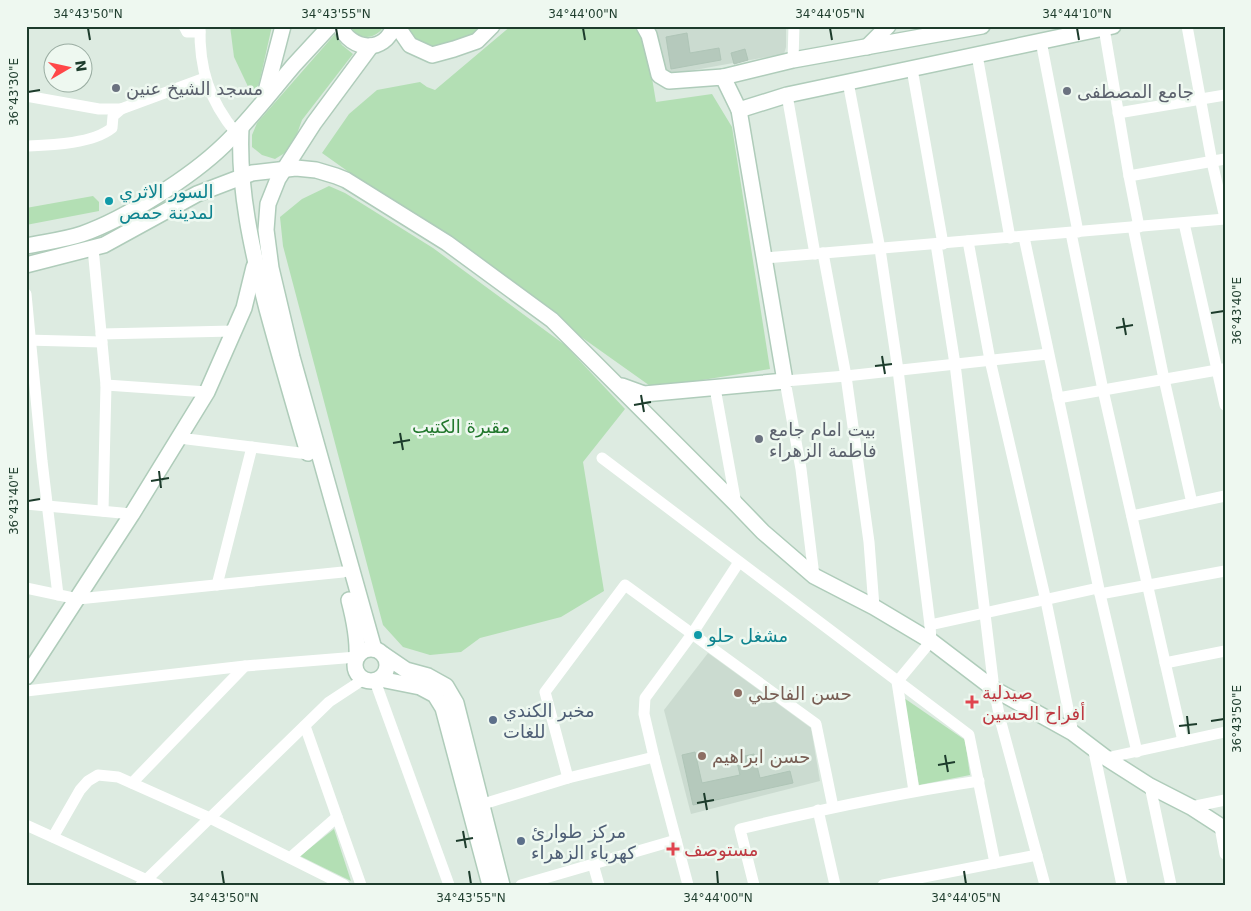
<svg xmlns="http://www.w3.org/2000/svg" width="1251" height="911" viewBox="0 0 1251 911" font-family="'DejaVu Sans','Noto Sans Arabic',sans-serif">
  <rect width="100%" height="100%" fill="#ddebe1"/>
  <g fill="#cbdbd0">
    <path d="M653,26H786V47L784,54L672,74L665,70L659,40Z"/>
    <path d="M708,653L811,728L820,781L691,814L664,710Z"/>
  </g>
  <g fill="#b3dfb4">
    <path d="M230,26H272L259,84L252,95L234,57Z"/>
    <path d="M350,26H384C376,40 358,41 350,26Z"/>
    <path d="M397,26H492L432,55Z"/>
    <path d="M511,26H636L647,48L656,102L712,94L732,127L770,369L653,388L322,153L349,114L377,90L420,82L427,87L435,90Z"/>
    <path d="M335,34L342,45L353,54L302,120L294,142L288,151L275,159L262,155L252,147V135L257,123Z"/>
    <path d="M329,186L345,193L433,248L565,345L625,409L583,462L604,591L561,617L480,638L461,652L430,655L403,647L383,625L283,246L280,217L302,199Z"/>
    <path d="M93,196L99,202V211L26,225V208Z"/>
    <path d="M904,698L965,740L970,775L919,785Z"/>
    <path d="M334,829L351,881L300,856Z"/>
  </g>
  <g fill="#b5c9bc" stroke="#afc5b7">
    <path d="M687,33L690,53L719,48L721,60L671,69L666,37Z"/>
    <path d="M745,49L748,60L734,64L731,53Z"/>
    <path d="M695,752L702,783L740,775L736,758L754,754L760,778L790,771L793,783L693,805L682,755Z"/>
  </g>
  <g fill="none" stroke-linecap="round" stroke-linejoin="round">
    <defs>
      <g id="secondary">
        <path d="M340,26C351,51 384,54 394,26"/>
        <path d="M397,26L410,45L432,55L454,49L477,41L492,26"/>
        <path d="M371,46L314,123L278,179L268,204L266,230L271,268L292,357L374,649"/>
        <path d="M867,47L888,26"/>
        <path d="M723,77L793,60L982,26"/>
        <path d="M265,95L283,26"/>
        <path d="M739,110L787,95L1113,26"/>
        <path d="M241,128C238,189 252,250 267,309C280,357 294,405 308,453"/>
        <path d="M26,246C45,242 64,240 82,234C125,219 191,177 224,145C249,121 271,92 294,65C306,52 318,39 330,26"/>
        <path d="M26,265L104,245L197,194L252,173L296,168L316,170L336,176L346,180L447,243L552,320L736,504L763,532L814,576L874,607L931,641L994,689L1073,733L1106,758L1150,786L1191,807L1225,829"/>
        <path d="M622,386L644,394L785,381L739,110L723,77L669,81L659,75L649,35L644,26"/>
        <path d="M349,600C354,619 358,637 357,657"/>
        <circle cx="371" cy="665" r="16"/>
        <path d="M384,655L406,670L428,676L446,686L456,703L502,885"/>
        <path d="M26,677L132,514L207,392L244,308L254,267"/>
        <path d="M380,679L420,687L435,695L443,708L490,885"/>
      </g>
    </defs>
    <use href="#secondary" stroke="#afccba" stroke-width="18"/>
    <g stroke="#fff" stroke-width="11">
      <path d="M184,26L187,32H200"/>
      <path d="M200,26C199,69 209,100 236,133"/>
      <path d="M1187,26L1212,162L1225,218"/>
      <path d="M1104,28L1129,176L1139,227"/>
      <path d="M1041,41L1078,232"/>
      <path d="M977,55L1010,238"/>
      <path d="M793,60L794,26"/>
      <path d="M912,69L943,244"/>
      <path d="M848,82L880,249L898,370L930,625L931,641L897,682L914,791"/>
      <path d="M787,95L815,254"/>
      <path d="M26,96L99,109H121L205,78"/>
      <path d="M1118,113L1225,95"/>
      <path d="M26,146C51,145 92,144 112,128L113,116L121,109"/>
      <path d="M1129,176L1225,159"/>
      <path d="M1184,223L1225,405"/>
      <path d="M1133,227L1164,379L1192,503"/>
      <path d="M1071,233L1103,390L1183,741"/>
      <path d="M1024,237L1100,594L1137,752"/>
      <path d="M968,241L990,360L1046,601L1073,733"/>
      <path d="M936,244L955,364L994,689L1000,719L1045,885"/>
      <path d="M93,248L106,385L103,511"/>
      <path d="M823,253L846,376L869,542L874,607"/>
      <path d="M765,258L1225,219"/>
      <path d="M26,294L42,461L58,595"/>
      <path d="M101,334L233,331"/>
      <path d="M26,340L102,342"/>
      <path d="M106,385L207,392"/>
      <path d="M715,388L736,504"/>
      <path d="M1058,398L1223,369"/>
      <path d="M179,438L308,454"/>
      <path d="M602,458L969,735L995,863"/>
      <path d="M26,504L132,514"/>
      <path d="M1132,516L1225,496"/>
      <path d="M814,576L801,469L785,381L846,376L1048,354"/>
      <path d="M217,585L252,447"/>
      <path d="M26,588L78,599L343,572"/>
      <path d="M1100,594L1225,571"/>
      <path d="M930,625L1098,588"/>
      <path d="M1165,663L1225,651"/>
      <path d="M375,681L449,885"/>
      <path d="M26,691L245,666L357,657"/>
      <path d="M305,726L361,885"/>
      <path d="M1093,747L1122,885"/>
      <path d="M1106,758L1225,732"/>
      <path d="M568,778L545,692L625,585L816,724L833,807"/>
      <path d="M132,783L245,666"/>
      <path d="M1150,786L1171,885"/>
      <path d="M480,805L568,778L654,757"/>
      <path d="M1191,807L1225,800"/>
      <path d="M818,810L835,885"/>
      <path d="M26,825L158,885"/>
      <path d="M1220,827L1225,854"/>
      <path d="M53,837L80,790L88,781L98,775L118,777L210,818L344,885"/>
      <path d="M290,858L337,817"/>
      <path d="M593,864L599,885"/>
      <path d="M141,885L329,702L364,679"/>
      <path d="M521,885L676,840"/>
      <path d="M688,885L654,757L644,714L645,698L692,634L739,562"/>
      <path d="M754,885L740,829C819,810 899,793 979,781"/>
      <path d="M883,885L1037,855"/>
    </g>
    <use href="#secondary" stroke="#fff" stroke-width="15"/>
  </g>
  <path fill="none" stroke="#1d3c2c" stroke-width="2" d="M88,28L90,40M336,28L338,40M583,28L585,40M830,28L832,40M1077,28L1079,40M28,92L40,90M1211,313L1224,311M1123,318L1126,335M1116,328L1133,325M882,356L885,374M875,366L892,364M641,395L644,412M634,405L651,402M400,433L403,450M393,443L410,440M159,471L161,488M151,481L169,478M28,501L40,499M1187,716L1189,734M1211,721L1224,719M1179,726L1197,724M945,755L948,772M938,765L955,762M704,793L707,810M697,803L714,800M463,831L466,848M456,841L473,838M222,871L224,884M469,871L471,884M717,871L718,884M964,871L966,884"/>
  <g fill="#6b7280" stroke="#eef8f0" stroke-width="2">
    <circle cx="116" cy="88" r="5"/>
    <circle cx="1067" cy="91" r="5"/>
    <circle cx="759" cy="439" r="5"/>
  </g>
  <g fill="#0f9aa8" stroke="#eef8f0" stroke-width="2">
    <circle cx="109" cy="201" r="5"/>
    <circle cx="698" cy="635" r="5"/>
  </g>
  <g fill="#8d6e63" stroke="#eef8f0" stroke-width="2">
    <circle cx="738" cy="693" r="5"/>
    <circle cx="702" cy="756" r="5"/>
  </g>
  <g fill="#e0444e" stroke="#eef8f0" stroke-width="2">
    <path d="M969.5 694.5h5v5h5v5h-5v5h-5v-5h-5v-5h5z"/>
    <path d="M670.5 841.5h5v5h5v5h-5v5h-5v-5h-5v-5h5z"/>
  </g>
  <g fill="#5c6f8a" stroke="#eef8f0" stroke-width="2">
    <circle cx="493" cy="720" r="5"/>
    <circle cx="521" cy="841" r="5"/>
  </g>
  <g text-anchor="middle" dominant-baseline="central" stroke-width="5" stroke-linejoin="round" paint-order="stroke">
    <g font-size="18" fill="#5b616d" stroke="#eef8f0" text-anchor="start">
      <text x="126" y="88">مسجد الشيخ عنين</text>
      <text x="1077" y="91">جامع المصطفى</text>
      <text x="769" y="429">بيت امام جامع<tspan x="769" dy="21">فاطمة الزهراء</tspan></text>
    </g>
    <g font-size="18" fill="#0d838f" stroke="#eef8f0" text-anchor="start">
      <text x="119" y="191">السور الاثري<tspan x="119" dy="21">لمدينة حمص</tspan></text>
      <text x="708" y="635">مشغل حلو</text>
    </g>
    <g font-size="18" fill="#23782e" stroke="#eef8f0">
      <text x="461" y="426">مقبرة الكتيب</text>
    </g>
    <g font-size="18" fill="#be3a42" stroke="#eef8f0" text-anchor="start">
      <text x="982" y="692">صيدلية<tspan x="982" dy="21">أفراح الحسين</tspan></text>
      <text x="684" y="849">مستوصف</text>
    </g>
    <g font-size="18" fill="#785e54" stroke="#eef8f0" text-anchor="start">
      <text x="748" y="693">حسن الفاحلي</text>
      <text x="712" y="756">حسن ابراهيم</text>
    </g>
    <g font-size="18" fill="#4e5e75" stroke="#eef8f0" text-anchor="start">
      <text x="503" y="710">مخبر الكندي<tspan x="503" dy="21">للغات</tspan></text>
      <text x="531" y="831">مركز طوارئ<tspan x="531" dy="21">كهرباء الزهراء</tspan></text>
    </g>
  </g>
  <rect width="1251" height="911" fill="none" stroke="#eef8f0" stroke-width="55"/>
  <g transform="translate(68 68) rotate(81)"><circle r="24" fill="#eef8f0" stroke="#9aada2"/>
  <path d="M0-4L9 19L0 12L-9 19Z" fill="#ff4748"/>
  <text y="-8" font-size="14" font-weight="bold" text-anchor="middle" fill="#1d3c2c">N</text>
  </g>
  <rect x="28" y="28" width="1196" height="856" fill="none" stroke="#1d3c2c" stroke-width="2"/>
  <g font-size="12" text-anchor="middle" fill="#1d3c2c">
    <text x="88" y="18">34°43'50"N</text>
    <text x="336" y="18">34°43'55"N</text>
    <text x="583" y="18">34°44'00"N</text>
    <text x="830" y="18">34°44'05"N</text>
    <text x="1077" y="18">34°44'10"N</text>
    <text transform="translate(14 92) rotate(-90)" y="4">36°43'30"E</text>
    <text transform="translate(1237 311) rotate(-90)" y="4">36°43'40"E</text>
    <text transform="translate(14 501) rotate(-90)" y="4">36°43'40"E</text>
    <text transform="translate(1237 719) rotate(-90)" y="4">36°43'50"E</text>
    <text x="224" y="902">34°43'50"N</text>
    <text x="471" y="902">34°43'55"N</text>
    <text x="718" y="902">34°44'00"N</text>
    <text x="966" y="902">34°44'05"N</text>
  </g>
</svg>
